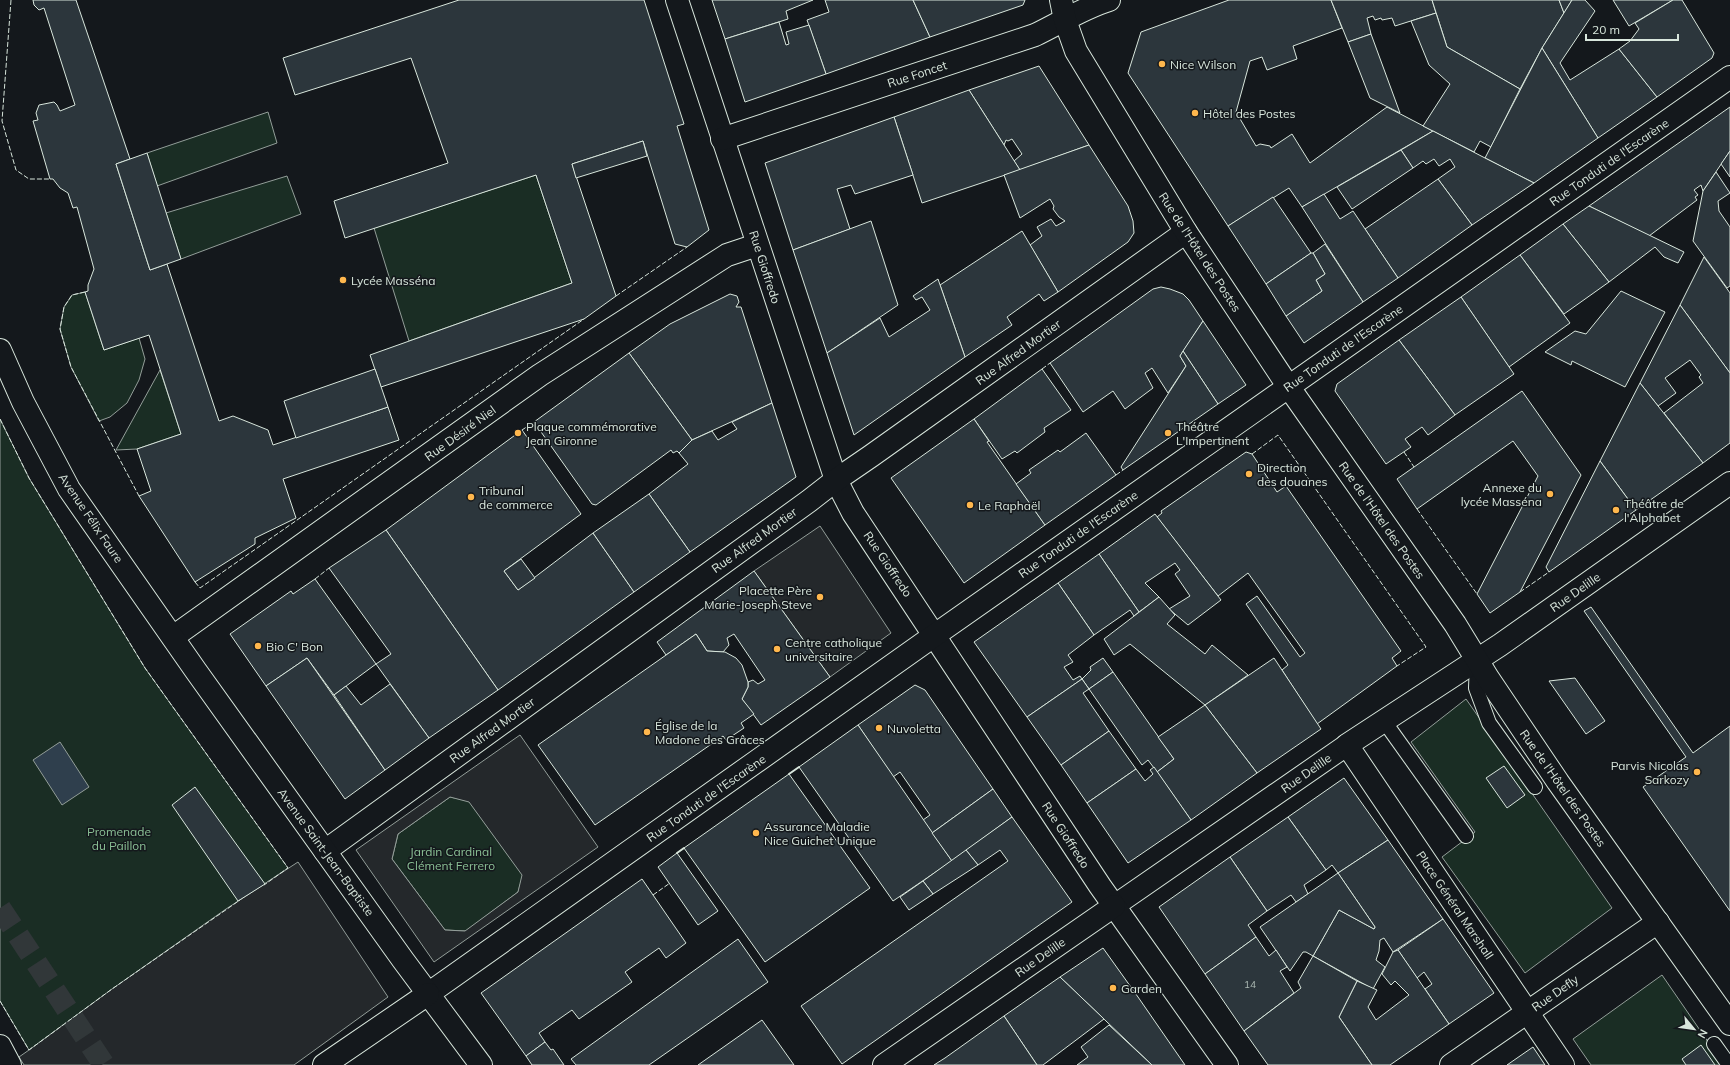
<svg xmlns="http://www.w3.org/2000/svg" width="1730" height="1065" viewBox="0 0 1730 1065" font-family="Mulish,sans-serif">
  <rect width="100%" height="100%" fill="#14181c"/>
  <g fill="#1a2d24" stroke="#939e99">
    <path d="M268,112L277,143L157,186L147,153Z"/>
    <path d="M536,175L572,283L409,341L374,228Z"/>
    <path d="M287,176L301,214L181,259L166,213Z"/>
    <path d="M85,292L104,350L139,338L145,359L139,380L127,403L110,417L99,421L71,367L60,329L64,307L72,295Z"/>
    <path d="M160,370L181,434L137,449L116,450Z"/>
    <path d="M0,419L29,478L145,668L288,868C200,927 114,987 29,1050L0,1001Z"/>
    <path d="M1466,699L1612,908L1525,973L1442,857L1475,832L1411,742Z"/>
    <path d="M450,797L469,801L523,875L518,892L466,931L445,930L392,859L398,834Z"/>
    <path d="M1662,975L1724,1065H1591L1573,1039Z"/>
  </g>
  <g fill="#24282b" stroke="#939e99" fill-rule="evenodd">
    <path d="M820,526L891,633L830,677L754,571Z"/>
    <path d="M520,735L598,847L434,962L356,850ZM450,797L469,802L522,875L518,892L465,931L445,930L392,859L398,834Z"/>
    <path d="M298,862L388,997L294,1065H24L19,1057L29,1050L112,989L226,909Z"/>
  </g>
  <path fill="#2f3f4d" stroke="#939e99" d="M60,742L89,787L62,805L33,760Z"/>
  <g fill="#2c363c" stroke="#d8e6dc">
    <path d="M33,0H76L130,159L116,164L150,270L167,264L219,421L233,416L268,430L273,445L388,407L399,440L283,479L296,518L255,538V544L195,582L139,496L151,491L137,449L181,434L149,335L104,350L85,292L88,291V285L94,269L77,207L73,208L68,193L60,188L53,179H50L33,121L38,120L36,113L39,105L54,102L57,105L60,111L75,105L44,8L39,10L34,5Z"/>
    <path d="M459,0H644L684,124L677,126L709,230L687,247L675,244L643,141L572,164L616,296L584,319L381,387L370,355L572,283L536,175L345,238L334,201L448,163L411,58L295,95L283,58Z"/>
    <path d="M712,0H813L786,11L788,19L725,39Z"/>
    <path d="M825,0H913L930,37L826,74L807,20L829,12Z"/>
    <path d="M913,0H1025L1023,5L930,37Z"/>
    <path d="M1229,0H1331L1342,28L1293,46L1297,59L1267,70L1262,57L1250,61L1236,112L1256,146L1260,144L1270,146L1271,148L1292,134L1310,163L1387,107L1433,131L1302,207L1289,188L1228,226L1128,73L1141,32Z"/>
    <path d="M1331,0H1432L1436,13L1395,26L1392,18L1382,20L1381,18L1375,20L1373,16L1367,18L1371,34L1348,42Z"/>
    <path d="M1432,0H1559L1564,13L1542,48L1520,89L1447,47Z"/>
    <path d="M1559,0H1572L1564,13Z"/>
    <path d="M1572,0H1585L1595,11L1560,63L1570,80L1619,49L1657,97L1598,138L1542,48Z"/>
    <path d="M1613,0H1673L1629,26Z"/>
    <path d="M1673,0H1682L1714,53L1712,58L1657,97L1619,49L1630,41L1639,29L1635,23Z"/>
    <path d="M1436,13L1447,47L1520,89L1491,147L1480,141L1474,152L1423,126L1450,84L1429,65L1411,21Z"/>
    <path d="M779,22L786,45L789,44L786,32L809,25L826,74L745,102L725,39Z"/>
    <path d="M1371,34L1400,113L1370,98L1348,42Z"/>
    <path d="M1542,48L1598,138L1534,183L1485,158Z"/>
    <path d="M1039,66L1089,145L1020,170L1014,161L1022,154L1012,139L1008,141L1006,140L1004,145L969,90Z"/>
    <path d="M969,90L1020,170L922,203L894,117Z"/>
    <path d="M1730,107V151L1703,191L1701,185L1694,190L1698,195L1695,197L1697,200L1649,236L1589,206Z"/>
    <path d="M894,117L913,175L855,194L851,185L837,189L850,229L793,250L765,163Z"/>
    <path d="M1433,131L1485,158L1534,183L1472,225L1438,179L1455,167L1450,159L1439,166L1434,159L1426,164L1423,161L1413,168L1401,150Z"/>
    <path d="M643,141L647,156L576,178L572,164Z"/>
    <path d="M1089,145L1128,206L1133,221L1134,233L1128,242L1058,292L1030,245L1042,236L1037,227L1051,219L1056,226L1065,221L1059,217L1053,209L1054,206L1050,199L1020,218L1004,175Z"/>
    <path d="M1401,150L1413,168L1352,209L1337,187Z"/>
    <path d="M1730,151V177L1721,164Z"/>
    <path d="M147,153L181,259L150,270L116,164Z"/>
    <path d="M1716,172L1730,193L1718,201L1719,211L1730,227V286L1727,288L1693,241L1703,191Z"/>
    <path d="M1438,179L1472,225L1398,278L1365,229Z"/>
    <path d="M1324,194L1340,219L1353,211L1398,278L1363,302L1302,207Z"/>
    <path d="M1273,197L1311,253L1266,284L1228,226Z"/>
    <path d="M1589,206L1684,252L1678,263L1664,257L1655,247L1609,282L1563,224Z"/>
    <path d="M871,221L898,305L827,353L793,250Z"/>
    <path d="M1563,224L1609,282L1564,314L1520,255Z"/>
    <path d="M1022,231L1058,292L1044,301L1039,294L1007,317L1012,325L965,357L940,285Z"/>
    <path d="M1325,244L1363,302L1304,343L1286,316L1322,291L1316,280L1325,274L1313,253Z"/>
    <path d="M1311,253H1313L1325,274L1316,280L1322,291L1286,316L1266,284Z"/>
    <path d="M1520,255L1570,323L1509,367L1461,297Z"/>
    <path d="M1704,257L1730,293V373L1680,305Z"/>
    <path d="M938,279L965,357L854,435L827,353L880,318L889,337L930,310L922,297L916,300L913,296Z"/>
    <path d="M1161,287L1170,289L1183,294L1189,300L1203,321L1180,356L1186,366L1168,393L1152,368L1145,373L1153,388L1125,409L1113,391L1083,412L1050,363L1153,289Z"/>
    <path d="M1621,291L1665,312L1625,387L1572,361L1571,365L1545,352L1575,331L1586,334Z"/>
    <path d="M730,294L737,296L739,302L736,307H741L772,403L692,440L629,353L670,324Z"/>
    <path d="M1461,297L1514,374L1455,415L1399,340Z"/>
    <path d="M1680,305L1730,373V443L1703,463L1664,413L1703,383L1699,377L1701,375L1690,360L1665,378L1676,393L1658,406L1640,383Z"/>
    <path d="M1203,321L1246,385L1218,404L1183,351Z"/>
    <path d="M1399,340L1455,415L1428,435L1422,427L1405,439L1411,447L1386,464L1335,391L1337,384Z"/>
    <path d="M1183,351L1218,404L1123,470L1121,467L1186,366L1180,356Z"/>
    <path d="M629,353L692,440L679,453L677,451L673,453L671,450L596,505L592,504L534,422Z"/>
    <path d="M375,369L388,407L296,438L284,401Z"/>
    <path d="M1042,369L1071,410L1044,428L1045,432L1017,453L1015,451L1002,459L974,419Z"/>
    <path d="M1640,383L1703,463L1636,510L1600,461Z"/>
    <path d="M1522,391L1581,475L1520,592L1490,613L1477,594L1538,476L1513,441L1417,509L1397,479Z"/>
    <path d="M772,403L796,477L690,552L649,494L688,464L679,453L692,440L712,431L718,440L737,429L732,422Z"/>
    <path d="M974,419L989,441L987,442L1045,525L964,583L891,478Z"/>
    <path d="M522,430L581,514L504,571L518,590L593,533L634,592L498,690L386,530Z"/>
    <path d="M1086,433L1116,475L1045,525L1016,484L1031,473L1029,470L1058,450L1060,452Z"/>
    <path d="M1246,452L1252,454L1277,492L1286,486L1401,651L1392,658L1397,666L1317,724L1282,670L1288,665L1246,604L1257,596L1300,657L1305,653L1248,573L1218,596L1157,517L1162,513L1161,511Z"/>
    <path d="M1600,461L1636,510L1549,572L1546,567Z"/>
    <path d="M649,494L690,552L634,592L593,533Z"/>
    <path d="M1155,514L1221,600L1188,625L1169,609L1190,596L1175,574L1180,570L1175,563L1145,583L1159,597L1139,612L1099,554Z"/>
    <path d="M386,530L498,690L429,738L376,664L391,654L329,568Z"/>
    <path d="M1099,554L1139,612L1134,616L1130,610L1094,635L1058,583Z"/>
    <path d="M521,559L535,578L518,590L504,571Z"/>
    <path d="M754,571L830,677L761,725L742,699L748,687V682L753,680L758,684L765,680L734,634L727,638L729,645L723,652L707,651L696,634L666,655L657,642Z"/>
    <path d="M315,579L376,664L334,695L307,658L266,686L230,634L291,591L293,594Z"/>
    <path d="M1058,583L1094,635L1068,655L1073,662L1064,667L1073,680L1080,676L1082,679L1027,717L974,642Z"/>
    <path d="M1159,597L1175,615L1167,624L1205,654L1212,645L1248,675L1205,705L1130,644L1114,655L1104,639Z"/>
    <path d="M1591,607L1693,753L1730,726V911L1643,787L1686,757L1584,611Z"/>
    <path d="M696,634L707,651L725,652L736,658L742,665L748,682V687L742,699L754,714L741,723L744,728L726,740L723,736L595,825L538,745Z"/>
    <path d="M307,658L385,770L345,799L266,686Z"/>
    <path d="M1103,658L1113,672L1089,689L1082,679L1091,670L1090,667Z"/>
    <path d="M1274,658L1321,729L1257,773L1205,705Z"/>
    <path d="M1113,672L1174,759L1157,772L1148,760L1142,765L1089,689Z"/>
    <path d="M1575,678L1605,721L1586,734L1549,681Z"/>
    <path d="M1082,679L1089,689L1083,693L1109,731L1061,765L1027,717Z"/>
    <path d="M390,684L429,738L385,770L334,695L346,686L361,705Z"/>
    <path d="M915,685L925,690L993,789L932,833L923,820L930,815L900,772L893,777L858,725Z"/>
    <path d="M1205,705L1257,773L1191,820L1157,772L1174,759L1158,737Z"/>
    <path d="M858,725L952,861L893,901L799,767Z"/>
    <path d="M1109,731L1136,769L1087,803L1061,765Z"/>
    <path d="M1504,766L1525,795L1507,808L1486,778Z"/>
    <path d="M1154,767L1191,820L1128,863L1087,803L1136,769L1145,781L1153,774L1150,770Z"/>
    <path d="M789,774L870,888L765,962L684,848Z"/>
    <path d="M1344,778L1388,840L1338,873L1332,865L1326,870L1288,817Z"/>
    <path d="M195,787L265,884L238,901L172,805Z"/>
    <path d="M993,789L1012,817L952,861L932,833Z"/>
    <path d="M1012,817L1072,902L842,1064L801,1006L1008,861L1000,850L978,865L966,850Z"/>
    <path d="M1288,817L1326,870L1304,885L1308,894L1296,902L1291,895L1267,911L1230,857Z"/>
    <path d="M1388,840L1443,919L1393,952L1384,938L1380,940L1379,951L1376,960L1385,967L1373,989L1313,956L1339,910L1374,929L1375,927L1338,873Z"/>
    <path d="M966,850L978,865L933,894L923,881Z"/>
    <path d="M677,853L718,911L698,925L658,867Z"/>
    <path d="M1230,857L1267,911L1248,925L1256,937L1205,974L1159,907Z"/>
    <path d="M1338,873L1375,927L1374,929L1339,910L1313,956L1306,952H1303L1290,971L1260,927Z"/>
    <path d="M642,879L686,943L666,958L659,948L625,972L632,982L579,1019L572,1010L539,1033L545,1042L526,1056L481,993Z"/>
    <path d="M923,881L933,894L909,910L900,897Z"/>
    <path d="M1443,919L1494,993L1449,1024L1425,989L1432,984L1424,972L1417,978L1398,950Z"/>
    <path d="M1256,937L1269,956L1276,950L1287,967L1280,971L1294,993L1244,1031L1205,974Z"/>
    <path d="M738,939L768,982L649,1065H576L571,1059Z"/>
    <path d="M1103,948L1138,997L1185,1065H1152L1060,977Z"/>
    <path d="M1398,950L1449,1024L1390,1065H1372L1339,1017L1357,981L1377,990L1368,1007L1376,1020L1409,995L1395,981L1391,985L1382,974L1393,952Z"/>
    <path d="M1313,956L1357,981L1339,1017L1372,1065H1268L1244,1031L1301,988L1298,982Z"/>
    <path d="M1060,977L1104,1019L1043,1065H1037L1004,1016Z"/>
    <path d="M1004,1016L1037,1065H934L945,1058Z"/>
    <path d="M762,1020L794,1065H698Z"/>
    <path d="M1109,1025L1152,1065H1077L1088,1057L1081,1047Z"/>
    <path d="M545,1042L551,1050L553,1049L564,1065H532L526,1056Z"/>
    <path d="M1701,1045L1715,1065H1686L1682,1059Z"/>
    <path d="M1533,1047L1545,1065H1507Z"/>
  </g>
  <g fill="none" stroke-linecap="round" stroke-linejoin="round">
    <path stroke="#313739" stroke-width="22" stroke-dasharray="22 11" stroke-linecap="butt" d="M0,908L104,1065"/>
    <defs>
      <g id="service">
        <path d="M1477,661L1476,688L1489,723L1535,787"/>
        <path d="M1384,721L1466,836"/>
        <path d="M1714,1044L1729,1065"/>
      </g>
      <path id="pedestrian" d="M1114,906L1347,745"/>
      <g id="minor">
        <path d="M677,0L836,480L853,513L1100,886L1227,1065"/>
        <path d="M722,139L1035,35C1060,23 1083,8 1109,0"/>
        <path d="M173,637L540,375L727,255L757,245"/>
        <path d="M325,851L809,501L836,480L871,456L1186,232"/>
        <path d="M428,994L935,635L1730,77"/>
        <path d="M884,1065L1114,906"/>
        <path d="M1451,1065L1658,922"/>
        <path d="M1563,1065L1347,745L1500,645L1730,483"/>
      </g>
      <path id="tertiary" d="M1061,0L1065,20L1076,51L1186,232L1288,386L1455,624L1488,678L1558,782L1730,1024"/>
      <g id="primary">
        <path d="M0,350L23,402L69,489L196,671L403,960L481,1065"/>
        <path d="M0,1046L10,1065"/>
        <path d="M324,1065L428,994"/>
      </g>
    </defs>
    <use href="#service" stroke="#d8e6dc" stroke-width="16"/>
    <use href="#pedestrian" stroke="#d8e6dc" stroke-width="23"/>
    <use href="#minor" stroke="#d8e6dc" stroke-width="24"/>
    <use href="#tertiary" stroke="#d8e6dc" stroke-width="24"/>
    <use href="#primary" stroke="#d8e6dc" stroke-width="24"/>
    <use href="#service" stroke="#14181c" stroke-width="14"/>
    <use href="#pedestrian" stroke="#14181c" stroke-width="21"/>
    <use href="#minor" stroke="#14181c" stroke-width="22"/>
    <use href="#tertiary" stroke="#14181c" stroke-width="22"/>
    <use href="#primary" stroke="#14181c" stroke-width="22"/>
    <g stroke="#d8e6dc" stroke-width="1" stroke-dasharray="5 2" stroke-linecap="butt">
      <path d="M11,0L2,121L16,170L29,179H50"/>
      <path d="M85,292L72,295L64,307L60,329L71,367L139,496"/>
      <path d="M616,296L687,247"/>
      <path d="M1042,369L1050,363"/>
      <path d="M0,419L29,478L145,668L288,868L264,885"/>
      <path d="M522,430L534,422"/>
      <path d="M1404,452L1414,467"/>
      <path d="M1252,454L1278,435L1426,647L1397,666"/>
      <path d="M1116,475L1123,470"/>
      <path d="M1417,509L1477,594"/>
      <path d="M315,579L329,568"/>
      <path d="M195,582L200,588L584,319"/>
      <path d="M1520,592L1549,572"/>
      <path d="M653,895L670,883"/>
      <path d="M0,1001L29,1050L112,989L240,900"/>
    </g>
    <g stroke="#d8e6dc" stroke-width="2">
      <path d="M789,774L799,767"/>
      <path d="M677,853L684,848"/>
    </g>
  </g>
  <g fill="#ffb74d" stroke="#14181c" stroke-width="1.5">
    <circle cx="1162" cy="64" r="4"/>
    <circle cx="1195" cy="113" r="4"/>
    <circle cx="343" cy="280" r="4"/>
    <circle cx="518" cy="433" r="4"/>
    <circle cx="1168" cy="433" r="4"/>
    <circle cx="1249" cy="474" r="4"/>
    <circle cx="1550" cy="494" r="4"/>
    <circle cx="471" cy="497" r="4"/>
    <circle cx="970" cy="505" r="4"/>
    <circle cx="1616" cy="510" r="4"/>
    <circle cx="820" cy="597" r="4"/>
    <circle cx="258" cy="646" r="4"/>
    <circle cx="777" cy="649" r="4"/>
    <circle cx="879" cy="728" r="4"/>
    <circle cx="647" cy="732" r="4"/>
    <circle cx="1697" cy="772" r="4"/>
    <circle cx="756" cy="833" r="4"/>
    <circle cx="1113" cy="988" r="4"/>
  </g>
  <g text-anchor="middle" dominant-baseline="central" stroke-width="3" stroke-linejoin="round" paint-order="stroke">
    <g font-size="10" fill="#adbab4">
      <text x="1250" y="984">14</text>
    </g>
    <g font-size="12" fill="#d8e6dc" stroke="#14181c" text-anchor="start">
      <text x="1170" y="64">Nice Wilson</text>
      <text x="1203" y="113">Hôtel des Postes</text>
      <text x="351" y="280">Lycée Masséna</text>
      <text x="526" y="426">Plaque commémorative<tspan x="526" dy="14">Jean Gironne</tspan></text>
      <text x="1176" y="426">Théâtre<tspan x="1176" dy="14">L'Impertinent</tspan></text>
      <text x="1257" y="467">Direction<tspan x="1257" dy="14">des douanes</tspan></text>
      <text x="1542" y="487" text-anchor="end">Annexe du<tspan x="1542" dy="14">lycée Masséna</tspan></text>
      <text x="479" y="490">Tribunal<tspan x="479" dy="14">de commerce</tspan></text>
      <text x="1624" y="503">Théâtre de<tspan x="1624" dy="14">l'Alphabet</tspan></text>
      <text x="978" y="505">Le Raphaël</text>
      <text x="812" y="590" text-anchor="end">Placette Père<tspan x="812" dy="14">Marie-Joseph Steve</tspan></text>
      <text x="785" y="642">Centre catholique<tspan x="785" dy="14">universitaire</tspan></text>
      <text x="266" y="646">Bio C' Bon</text>
      <text x="655" y="725">Église de la<tspan x="655" dy="14">Madone des Grâces</tspan></text>
      <text x="887" y="728">Nuvoletta</text>
      <text x="1689" y="765" text-anchor="end">Parvis Nicolas<tspan x="1689" dy="14">Sarkozy</tspan></text>
      <text x="764" y="826">Assurance Maladie<tspan x="764" dy="14">Nice Guichet Unique</tspan></text>
      <text x="1121" y="988">Garden</text>
    </g>
    <g font-size="12" fill="#d8e6dc" stroke="#14181c">
      <text transform="translate(917 74) rotate(-18)">Rue Foncet</text>
      <text transform="translate(1609 162) rotate(-35)">Rue Tonduti de l'Escarène</text>
      <text transform="translate(1200 252) rotate(57)">Rue de l'Hôtel des Postes</text>
      <text transform="translate(765 267) rotate(72)">Rue Gioffredo</text>
      <text transform="translate(1343 348) rotate(-35)">Rue Tonduti de l'Escarène</text>
      <text transform="translate(1018 352) rotate(-36)">Rue Alfred Mortier</text>
      <text transform="translate(460 433) rotate(-36)">Rue Désiré Niel</text>
      <text transform="translate(91 518) rotate(56)">Avenue Félix Faure</text>
      <text transform="translate(1382 520) rotate(55)">Rue de l'Hôtel des Postes</text>
      <text transform="translate(1078 534) rotate(-35)">Rue Tonduti de l'Escarène</text>
      <text transform="translate(754 540) rotate(-36)">Rue Alfred Mortier</text>
      <text transform="translate(888 564) rotate(56)">Rue Gioffredo</text>
      <text transform="translate(1575 592) rotate(-35)">Rue Delille</text>
      <text transform="translate(492 730) rotate(-36)">Rue Alfred Mortier</text>
      <text transform="translate(1306 773) rotate(-35)">Rue Delille</text>
      <text transform="translate(1563 788) rotate(55)">Rue de l'Hôtel des Postes</text>
      <text transform="translate(706 798) rotate(-35)">Rue Tonduti de l'Escarène</text>
      <text transform="translate(1066 835) rotate(57)">Rue Gioffredo</text>
      <text transform="translate(326 852) rotate(54)">Avenue Saint-Jean-Baptiste</text>
      <text transform="translate(1455 905) rotate(56)">Place Général Marshall</text>
      <text transform="translate(1040 957) rotate(-35)">Rue Delille</text>
      <text transform="translate(1555 993) rotate(-35)">Rue Defly</text>
    </g>
    <g font-size="12" fill="#8ac095" stroke="#14181c">
      <text x="119" y="831">Promenade<tspan x="119" dy="14">du Paillon</tspan></text>
      <text x="451" y="851">Jardin Cardinal<tspan x="451" dy="14">Clément Ferrero</tspan></text>
    </g>
  </g>
  <g transform="translate(1694 1029) rotate(119)" stroke="#14181c" stroke-width="3" paint-order="stroke">
  <path d="M0-3L7 15L0 10L-7 15Z" fill="#d8e6dc"/>
  <text y="-6" font-size="11" font-weight="bold" text-anchor="middle" fill="#d8e6dc">N</text>
  </g>
  <path d="M1586 34v6h92v-6" fill="none" stroke="#d8e6dc" stroke-width="2"/>
  <text x="1592" y="34" font-size="12" fill="#d8e6dc" stroke="#14181c" stroke-width="3" paint-order="stroke">20 m</text>
</svg>
